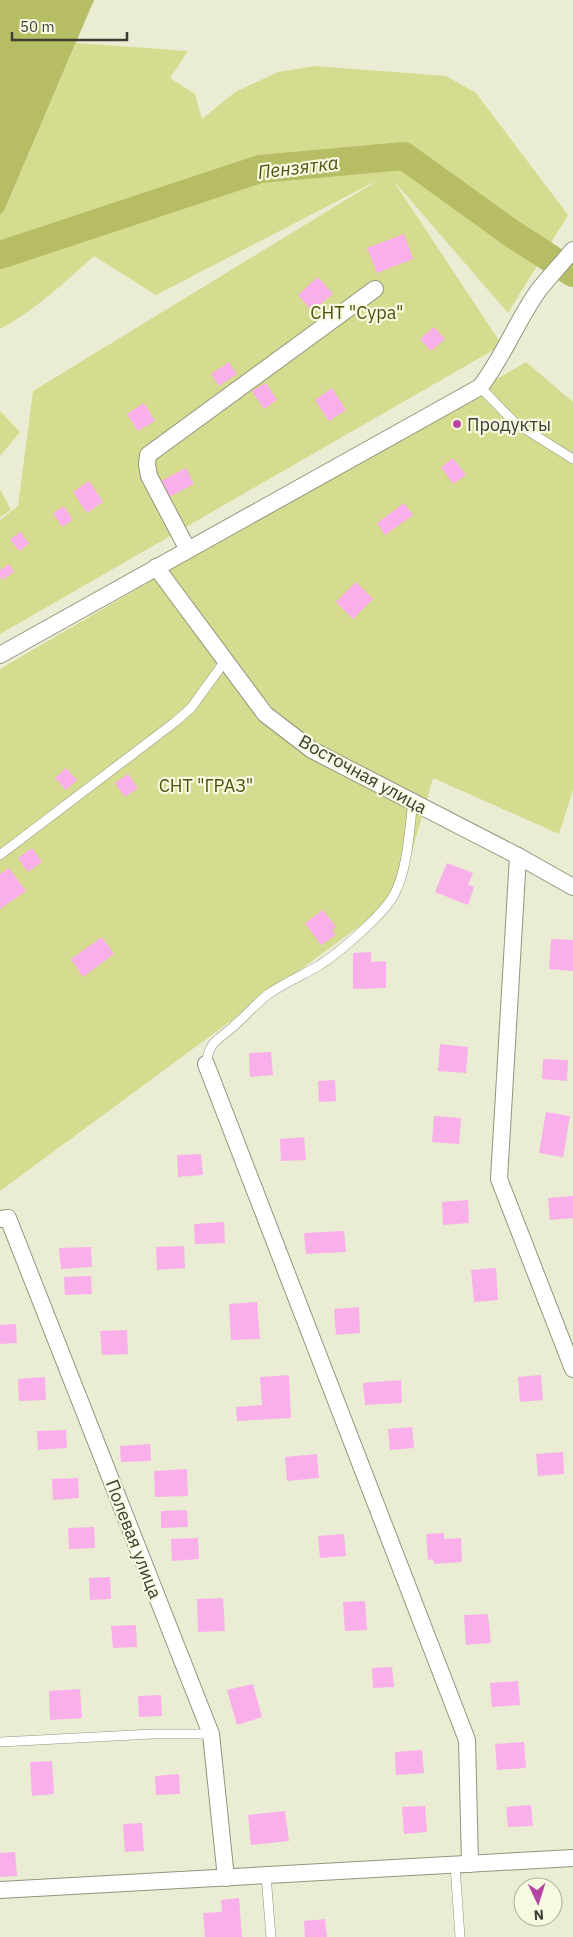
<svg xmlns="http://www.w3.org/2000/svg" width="573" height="1937" viewBox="0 0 573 1937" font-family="'IBM Plex Sans',sans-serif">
  <rect width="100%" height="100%" fill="#eaedd4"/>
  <g fill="#d6dc8f">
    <path d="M76,43L188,51L170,78L195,94L202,119L235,92L278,72L315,66L446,76L476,93L568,215L508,313L393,180L502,345L0,634V520L18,506L33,391L380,179L156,295L94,256C64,283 35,310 0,329V215L4,211Z"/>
    <path d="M526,362L573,402V790L559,834L433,778L399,897L0,1191V669Z"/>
    <path d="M0,411L20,432L0,456Z"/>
    <path d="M0,489L11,510L0,517Z"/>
  </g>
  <path fill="#b7bd64" d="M0,0H94L4,211L0,215Z"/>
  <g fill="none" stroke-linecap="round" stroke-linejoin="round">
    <path stroke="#b7bd64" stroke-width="28" d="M0,255L260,169L404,156L511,233L573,273"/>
  </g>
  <g fill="#f9afe9">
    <path d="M404,234L413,259L377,273L367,248Z"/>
    <path d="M318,277L333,294L312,311L298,295Z"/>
    <path d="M434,327L445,339L431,351L420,339Z"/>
    <path d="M229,362L237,374L219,386L211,374Z"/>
    <path d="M266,383L277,400L264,409L252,391Z"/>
    <path d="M332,388L346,410L329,421L315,400Z"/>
    <path d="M144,403L155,421L138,431L127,414Z"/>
    <path d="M453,458L466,475L453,484L441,467Z"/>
    <path d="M186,468L194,484L169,497L161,481Z"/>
    <path d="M89,481L103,502L87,513L73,492Z"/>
    <path d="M404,503L413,515L385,535L377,523Z"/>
    <path d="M64,506L73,520L62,527L53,513Z"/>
    <path d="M21,532L29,544L19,551L10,539Z"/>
    <path d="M9,564L14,572L2,580L0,576V570Z"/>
    <path d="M356,582L373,599L353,619L336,602Z"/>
    <path d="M66,768L77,780L66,790L55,778Z"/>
    <path d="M128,774L138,788L125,797L115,783Z"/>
    <path d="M32,848L42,862L28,872L18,858Z"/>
    <path d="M447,863L473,873L468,885L474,887L468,905L435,892Z"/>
    <path d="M9,868L26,891L0,909V874Z"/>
    <path d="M323,910L336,927L332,930L336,935L321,945L305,923Z"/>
    <path d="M102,937L114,954L83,977L71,959Z"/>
    <path d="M551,939L573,940V971L549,969Z"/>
    <path d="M371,952V962L386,961V988L353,989V953Z"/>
    <path d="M440,1044L468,1047L466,1073L438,1071Z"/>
    <path d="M271,1052L273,1075L250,1077L249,1053Z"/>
    <path d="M543,1059L568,1060L567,1081L542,1079Z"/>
    <path d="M335,1080L336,1101L319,1102L318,1081Z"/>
    <path d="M546,1112L570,1116L563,1157L539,1153Z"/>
    <path d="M434,1116L461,1118L459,1144L432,1142Z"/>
    <path d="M304,1137L306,1160L281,1161L280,1139Z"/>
    <path d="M201,1154L203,1175L178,1177L177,1155Z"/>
    <path d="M573,1196V1218L550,1220L548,1198Z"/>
    <path d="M468,1200L469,1223L443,1225L442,1202Z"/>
    <path d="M224,1222L225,1243L195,1244L194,1224Z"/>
    <path d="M344,1231L346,1252L306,1254L304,1233Z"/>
    <path d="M184,1246L185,1268L157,1270L156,1247Z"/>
    <path d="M91,1247L92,1267L61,1269L59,1248Z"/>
    <path d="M496,1268L498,1300L474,1302L471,1270Z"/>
    <path d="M91,1276L92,1294L65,1295L64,1277Z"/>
    <path d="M257,1302L260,1339L231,1340L229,1304Z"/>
    <path d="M359,1307L360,1333L336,1335L334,1309Z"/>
    <path d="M16,1324L17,1343L0,1344V1325Z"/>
    <path d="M127,1330L128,1354L102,1355L100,1331Z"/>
    <path d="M289,1375L291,1418L237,1421L236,1407L262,1405L260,1377Z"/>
    <path d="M541,1375L543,1400L520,1402L518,1377Z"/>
    <path d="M45,1377L46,1400L19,1401L18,1379Z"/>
    <path d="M401,1380L402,1403L365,1405L363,1383Z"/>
    <path d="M412,1427L414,1448L390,1450L388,1429Z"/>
    <path d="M66,1430L67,1448L38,1450L37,1431Z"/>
    <path d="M150,1444L151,1461L121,1462L120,1446Z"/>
    <path d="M563,1452L564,1474L538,1476L536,1454Z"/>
    <path d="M317,1454L319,1478L287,1481L285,1457Z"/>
    <path d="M187,1469L188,1496L155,1497L154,1471Z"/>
    <path d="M78,1478L79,1498L53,1500L52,1479Z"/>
    <path d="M187,1510L188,1527L161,1528V1511Z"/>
    <path d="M94,1527L95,1548L69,1549L68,1528Z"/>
    <path d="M444,1533V1539L461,1538L462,1562L434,1564L433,1559L428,1560L426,1534Z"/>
    <path d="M344,1534L346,1556L320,1558L318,1536Z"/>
    <path d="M198,1538L199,1559L172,1561L171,1539Z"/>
    <path d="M110,1577L111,1599L90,1600L89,1578Z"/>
    <path d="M223,1598L225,1631L198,1632L197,1599Z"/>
    <path d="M365,1601L367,1630L345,1631L343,1602Z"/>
    <path d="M488,1614L491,1643L466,1645L464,1615Z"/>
    <path d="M136,1625L137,1647L113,1648L111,1626Z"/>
    <path d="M392,1667L394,1687L373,1688L372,1668Z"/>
    <path d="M518,1681L520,1705L492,1707L490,1683Z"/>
    <path d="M253,1684L262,1717L237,1725L227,1690Z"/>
    <path d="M80,1689L82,1718L50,1720L49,1691Z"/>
    <path d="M161,1695L162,1716L139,1717L138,1696Z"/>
    <path d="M524,1742L526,1768L497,1770L495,1744Z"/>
    <path d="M422,1750L424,1773L396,1775L395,1752Z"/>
    <path d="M52,1761L54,1794L32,1796L30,1762Z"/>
    <path d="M179,1774L180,1794L156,1795L155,1776Z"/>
    <path d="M531,1805L533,1826L508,1827L506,1807Z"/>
    <path d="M425,1806L427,1832L404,1834L402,1807Z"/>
    <path d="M285,1811L289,1841L251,1845L248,1815Z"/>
    <path d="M142,1823L144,1851L125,1852L123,1824Z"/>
    <path d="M15,1852L17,1876L0,1877V1853Z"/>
    <path d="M239,1898L242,1937H205L203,1913L222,1912L221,1900Z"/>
    <path d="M325,1919L327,1937H305L304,1921Z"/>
  </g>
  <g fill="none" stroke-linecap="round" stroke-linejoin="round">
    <defs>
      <g id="lane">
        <path d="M480,387L514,422L573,459"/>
        <path d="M0,855L175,722L191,708L225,661"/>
        <path d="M206,1064C210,1039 218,1041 234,1026C245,1016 256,1004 267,995C284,983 303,975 320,965C340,952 383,915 394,895C408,868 409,832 413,802"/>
        <path d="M0,1742L153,1734H211"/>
        <path d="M455,1865L460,1937"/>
        <path d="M266,1875L271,1937"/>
      </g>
      <g id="street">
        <path d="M188,550L149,476L147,464L148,455L375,289"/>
        <path d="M156,567L265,714L312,750L518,856L573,887"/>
        <path d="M0,655L480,387C503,358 516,322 538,291C549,277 562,263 573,250"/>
        <path d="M518,856L499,1179L573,1369"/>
        <path d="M206,1064L467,1740L470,1864"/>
        <path d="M0,1219L8,1218L211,1734L226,1878"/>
        <path d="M0,1890L573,1858"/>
      </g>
    </defs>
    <use href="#lane" stroke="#92957d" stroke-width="10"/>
    <use href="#street" stroke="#92957d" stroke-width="18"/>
    <use href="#lane" stroke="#fff" stroke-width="9"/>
    <use href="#street" stroke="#fff" stroke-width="16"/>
  </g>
  <circle fill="#b646a3" stroke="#f7fae1" stroke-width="2" cx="457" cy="424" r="5"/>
  <g text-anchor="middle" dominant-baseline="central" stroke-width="4.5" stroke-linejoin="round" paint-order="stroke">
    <g font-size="18" fill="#4e510d" stroke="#f7fae1">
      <text x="357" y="312">СНТ "Сура"</text>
      <text x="206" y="785">СНТ "ГРАЗ"</text>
    </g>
    <g font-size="18" fill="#3c3d33" stroke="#f7fae1" text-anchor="start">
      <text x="467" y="424">Продукты</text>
    </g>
    <g font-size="18" fill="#3c3d33" stroke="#f7fae1">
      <text transform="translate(363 774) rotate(29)">Восточная улица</text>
      <text transform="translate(134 1539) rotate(69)">Полевая улица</text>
    </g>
    <g font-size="19" font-style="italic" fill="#505310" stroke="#f7fae1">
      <text transform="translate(298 167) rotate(-7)">Пензятка</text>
    </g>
  </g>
  <g transform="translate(538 1902) rotate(176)"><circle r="24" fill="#f7fae1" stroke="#acae9b"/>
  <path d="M0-4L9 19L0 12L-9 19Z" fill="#b646a3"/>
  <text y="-8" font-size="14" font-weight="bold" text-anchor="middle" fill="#3c3d33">N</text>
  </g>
  <path d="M12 32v8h115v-8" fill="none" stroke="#3c3d33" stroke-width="2.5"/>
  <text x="20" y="32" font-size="15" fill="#3c3d33" stroke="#f7fae1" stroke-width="4" paint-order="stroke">50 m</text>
</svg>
